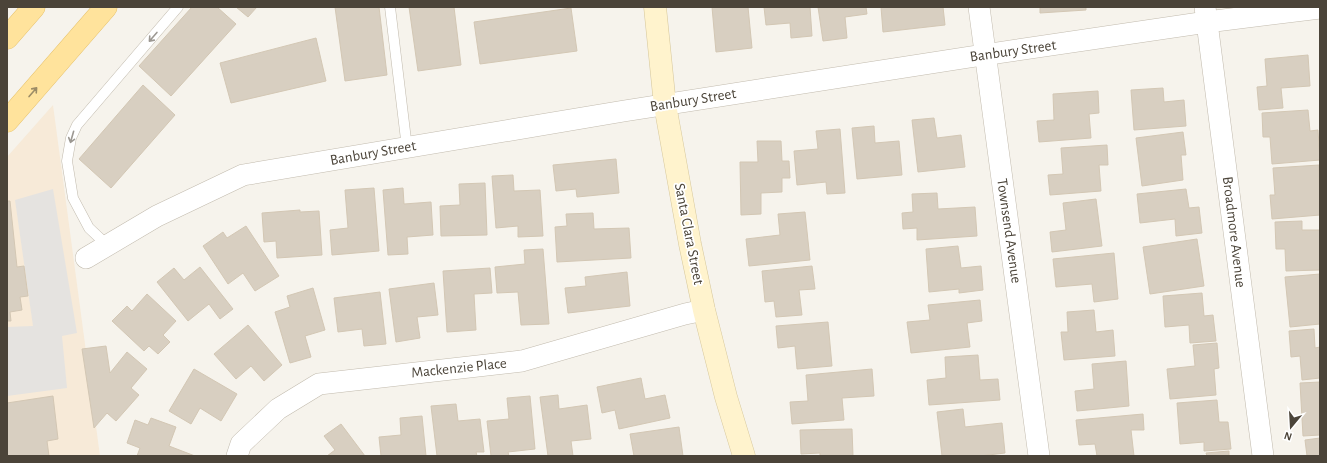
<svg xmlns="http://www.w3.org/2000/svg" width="1327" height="463" viewBox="0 0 1327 463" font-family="'Alegreya Sans',sans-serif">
  <rect width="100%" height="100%" fill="#f6f3ec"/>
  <path fill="#f7ead8" d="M53,105L100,456H7V157Z"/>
  <path fill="#e5e3e0" d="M53,189L77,333L62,336L67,388L7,396V327L33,326L15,200Z"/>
  <g fill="#d8cfc1" stroke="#d3c7b4">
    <path d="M192,7H217L236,24L171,96L139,66Z"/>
    <path d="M236,7H257L248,17Z"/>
    <path d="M335,7H379L387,75L345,81Z"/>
    <path d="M409,7H454L461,65L418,71Z"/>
    <path d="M712,7H748L752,48L716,52Z"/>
    <path d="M764,7H810L812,36L791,38L790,23L766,25Z"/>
    <path d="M818,7H866L867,14L845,17L847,38L823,41Z"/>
    <path d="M881,7H943L945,25L883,32Z"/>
    <path d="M1040,7H1086V10L1040,13Z"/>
    <path d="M571,8L577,51L480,64L474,22Z"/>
    <path d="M316,38L326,81L231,103L220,63Z"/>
    <path d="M1308,55L1310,86L1281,88L1283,108L1259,110L1257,87L1267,86L1265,59Z"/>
    <path d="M143,85L175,115L111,188L79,159Z"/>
    <path d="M1163,88L1164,102L1184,100L1186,126L1134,130L1131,90Z"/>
    <path d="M1098,91L1099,113L1089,114L1091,138L1039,142L1037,121L1054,120L1053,94Z"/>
    <path d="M1308,110L1310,131L1318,130L1320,160L1272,164L1270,137H1263L1262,113Z"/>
    <path d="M934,118L937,138L961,135L965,167L918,172L912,120Z"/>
    <path d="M874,126L875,143L899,141L902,175L857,179L852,128Z"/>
    <path d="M840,129L845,193L827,194L826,182L797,185L794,151L818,149L816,131Z"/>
    <path d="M1183,132L1186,155H1181L1183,180L1142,186L1136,138Z"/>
    <path d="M757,141H781L782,161H789L790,178H782V192L761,193V214L741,215L740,162H758Z"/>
    <path d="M1107,145L1108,165H1099L1101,191L1050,195L1048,175L1063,174L1061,148Z"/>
    <path d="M616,159L619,193L577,197L576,189L556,191L553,165Z"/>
    <path d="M1319,165L1320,215L1272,219L1270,195H1275L1273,168Z"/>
    <path d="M513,175L514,191L540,190L543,236L518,237V226L496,228L492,176Z"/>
    <path d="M485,183L487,235L441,236L440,206L460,205L459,184Z"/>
    <path d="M374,188L379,251L332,255L330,230L348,228L345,190Z"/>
    <path d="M403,188L404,204L431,202L433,235L407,237L408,254L388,255L383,190Z"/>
    <path d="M1186,189L1189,208L1199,207L1202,233L1176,236L1175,219L1140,223L1137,194Z"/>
    <path d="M937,193L938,209L975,207L977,236L917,240V228L903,229L902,213L913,212L912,194Z"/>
    <path d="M1096,199L1102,246L1052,252L1050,232L1066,230L1063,203Z"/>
    <path d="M7,201H10L17,267L24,266L28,296L20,297L22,310L10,312L11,321H7Z"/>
    <path d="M300,210V212L319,211L322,255L277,258L276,241L264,242L262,213Z"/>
    <path d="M805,212L810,260L749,266L746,239L780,235L778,214Z"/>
    <path d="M593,213L594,229L629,228L631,258L557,262L555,227L567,226L566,214Z"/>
    <path d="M1302,221V230H1320V270L1286,271L1285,249H1276L1275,222Z"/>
    <path d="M246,226L279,276L255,291L243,273L228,284L203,246L223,232L227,238Z"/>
    <path d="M1197,239L1204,286L1150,294L1143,247Z"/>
    <path d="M958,246L961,268L981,266L983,290L959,293V289L929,292L926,249Z"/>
    <path d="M543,249L549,324L521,325L518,292L497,293L495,267L525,264L524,250Z"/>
    <path d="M1114,253L1118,299L1094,302L1092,284L1056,287L1053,259Z"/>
    <path d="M812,266L815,289L799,290L802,315L776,317L774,301L765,302L762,271Z"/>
    <path d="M200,267L233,309L220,319L209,304L188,321L157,282L174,268L184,280Z"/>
    <path d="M490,268L492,293L474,294L476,330L447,332L443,271Z"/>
    <path d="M627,272L630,306L568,313L565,288L586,286L585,277Z"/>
    <path d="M1320,274V324L1290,327L1285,277Z"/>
    <path d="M434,283L438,315L417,317L420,338L396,342L389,289Z"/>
    <path d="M313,288L325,330L305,336L311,357L290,363L275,312L290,307L287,296Z"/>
    <path d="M380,292L386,344L364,346L362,329L338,332L334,298Z"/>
    <path d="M1202,293L1204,316L1213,315L1216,341L1190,343L1189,325L1165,327L1163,296Z"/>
    <path d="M147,294L176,321L163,335L170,342L158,354L149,346L144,351L112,321L127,306L132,311Z"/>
    <path d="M980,300L982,321L967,323L970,347L911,353L907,322L930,320L928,305Z"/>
    <path d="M1094,310L1096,332L1113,330L1115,356L1064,360L1061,332H1068L1067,312Z"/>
    <path d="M828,322L832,366L797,369L795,346L778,348L776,326Z"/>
    <path d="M248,325L282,365L264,381L251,366L236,379L214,354Z"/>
    <path d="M1314,329L1315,348L1320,347V378L1302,380L1300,356L1291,357L1289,331Z"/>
    <path d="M1217,343L1219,368L1214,369L1216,395L1170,399L1167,369L1195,366L1193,345Z"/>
    <path d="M106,346L110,373L127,352L147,369L131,388L139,395L116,421L107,413L94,428L82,349Z"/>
    <path d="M978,355L980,380L998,379L1000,400L929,405L927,380L946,378L945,357Z"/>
    <path d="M1126,361L1129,406L1077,411L1075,391L1094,389L1092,364Z"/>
    <path d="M194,369L237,394L221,421L200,408L191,424L169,411Z"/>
    <path d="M872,369L874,396L842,398L844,420L792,424L790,402L808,401L806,375Z"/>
    <path d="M641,378L645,399L665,395L670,418L619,429L615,410L602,413L597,387Z"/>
    <path d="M1320,382V435L1303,436L1300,383Z"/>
    <path d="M558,395L559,409L587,405L591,439L571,441L573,456H548L540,397Z"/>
    <path d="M53,396L58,439L47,441L49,456H7V403Z"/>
    <path d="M530,396L535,449L508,452L509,456H491L487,421L509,419L507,398Z"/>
    <path d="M1217,400L1219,422H1228L1231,449L1204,451V442L1180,444L1177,403Z"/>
    <path d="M456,404L458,421L480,419L484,452H476L477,456H437L431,406Z"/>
    <path d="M963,409L965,427L1002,423L1005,453L980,456H942L937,412Z"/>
    <path d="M1143,414L1144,430H1131L1134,456H1097L1095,444L1079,445L1076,420Z"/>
    <path d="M422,416L426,456H381L379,437L401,435L400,418Z"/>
    <path d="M151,418L176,427L169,446L195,456H137L140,448L127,443L135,420L148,425Z"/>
    <path d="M341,424L365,456H327L335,450L324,436Z"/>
    <path d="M679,427L683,456H634L630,434Z"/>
    <path d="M852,429L853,456H820V453L801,454L800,430Z"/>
    <path d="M1320,438V456H1307L1305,440Z"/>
    <path d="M1229,451V456H1207L1206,453Z"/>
  </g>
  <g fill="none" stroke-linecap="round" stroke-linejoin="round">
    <defs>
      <g id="service">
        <path d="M390,7L407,148"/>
        <path d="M107,245L89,228L73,198L67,161L71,138L77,125L178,7"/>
      </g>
      <g id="minor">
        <path d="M979,7L1039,456"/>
        <path d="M1205,7L1263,456"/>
        <path d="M86,258L157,216L243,175L624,111L970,57L1207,22L1320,8"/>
        <path d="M237,456L241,444L278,409L319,384L522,361L685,314L704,310"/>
      </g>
      <path id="secondary" d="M655,7L665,105L690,244L704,310L726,397L744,456"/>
      <g id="primary">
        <path d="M7,38L34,7"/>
        <path d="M7,121L106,7"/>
      </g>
    </defs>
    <use href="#service" stroke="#c2bbae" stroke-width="11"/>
    <use href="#minor" stroke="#c2bbae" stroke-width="22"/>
    <use href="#secondary" stroke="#d6c79b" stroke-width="23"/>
    <use href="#primary" stroke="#e6c16a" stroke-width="23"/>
    <use href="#service" stroke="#fff" stroke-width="10"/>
    <use href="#minor" stroke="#fff" stroke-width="21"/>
    <use href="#secondary" stroke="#fff3cd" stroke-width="22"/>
    <use href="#primary" stroke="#ffe39c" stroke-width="22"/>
  </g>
  <defs><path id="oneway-shaft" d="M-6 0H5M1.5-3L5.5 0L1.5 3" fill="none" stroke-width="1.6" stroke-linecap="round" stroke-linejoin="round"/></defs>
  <g stroke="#9c9892">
    <use href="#oneway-shaft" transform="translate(153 37) rotate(131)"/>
    <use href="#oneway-shaft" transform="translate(72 137) rotate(106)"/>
  </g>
  <use stroke="#9c8c66" href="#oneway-shaft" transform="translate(33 92) rotate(-49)"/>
  <g text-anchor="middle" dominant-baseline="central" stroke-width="3.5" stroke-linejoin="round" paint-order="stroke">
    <g font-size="15" fill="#4b4439" stroke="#fff">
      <text transform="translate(1013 51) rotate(-8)">Banbury Street</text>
      <text transform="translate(693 100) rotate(-9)">Banbury Street</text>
      <text transform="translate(373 153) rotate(-10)">Banbury Street</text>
      <text transform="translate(1009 231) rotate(82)">Townsend Avenue</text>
      <text transform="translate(1234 232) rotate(83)">Broadmore Avenue</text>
      <text transform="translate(689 234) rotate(79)">Santa Clara Street</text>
      <text transform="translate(459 368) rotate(-6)">Mackenzie Place</text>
    </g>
  </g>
  <rect width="1327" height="463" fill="none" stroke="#4b4439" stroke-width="16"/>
  <g transform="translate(1291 427) rotate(198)" stroke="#ffffff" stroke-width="3" paint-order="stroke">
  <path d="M0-3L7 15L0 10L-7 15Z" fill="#4b4439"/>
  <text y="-6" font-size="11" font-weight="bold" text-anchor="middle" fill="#4b4439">N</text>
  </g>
</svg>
